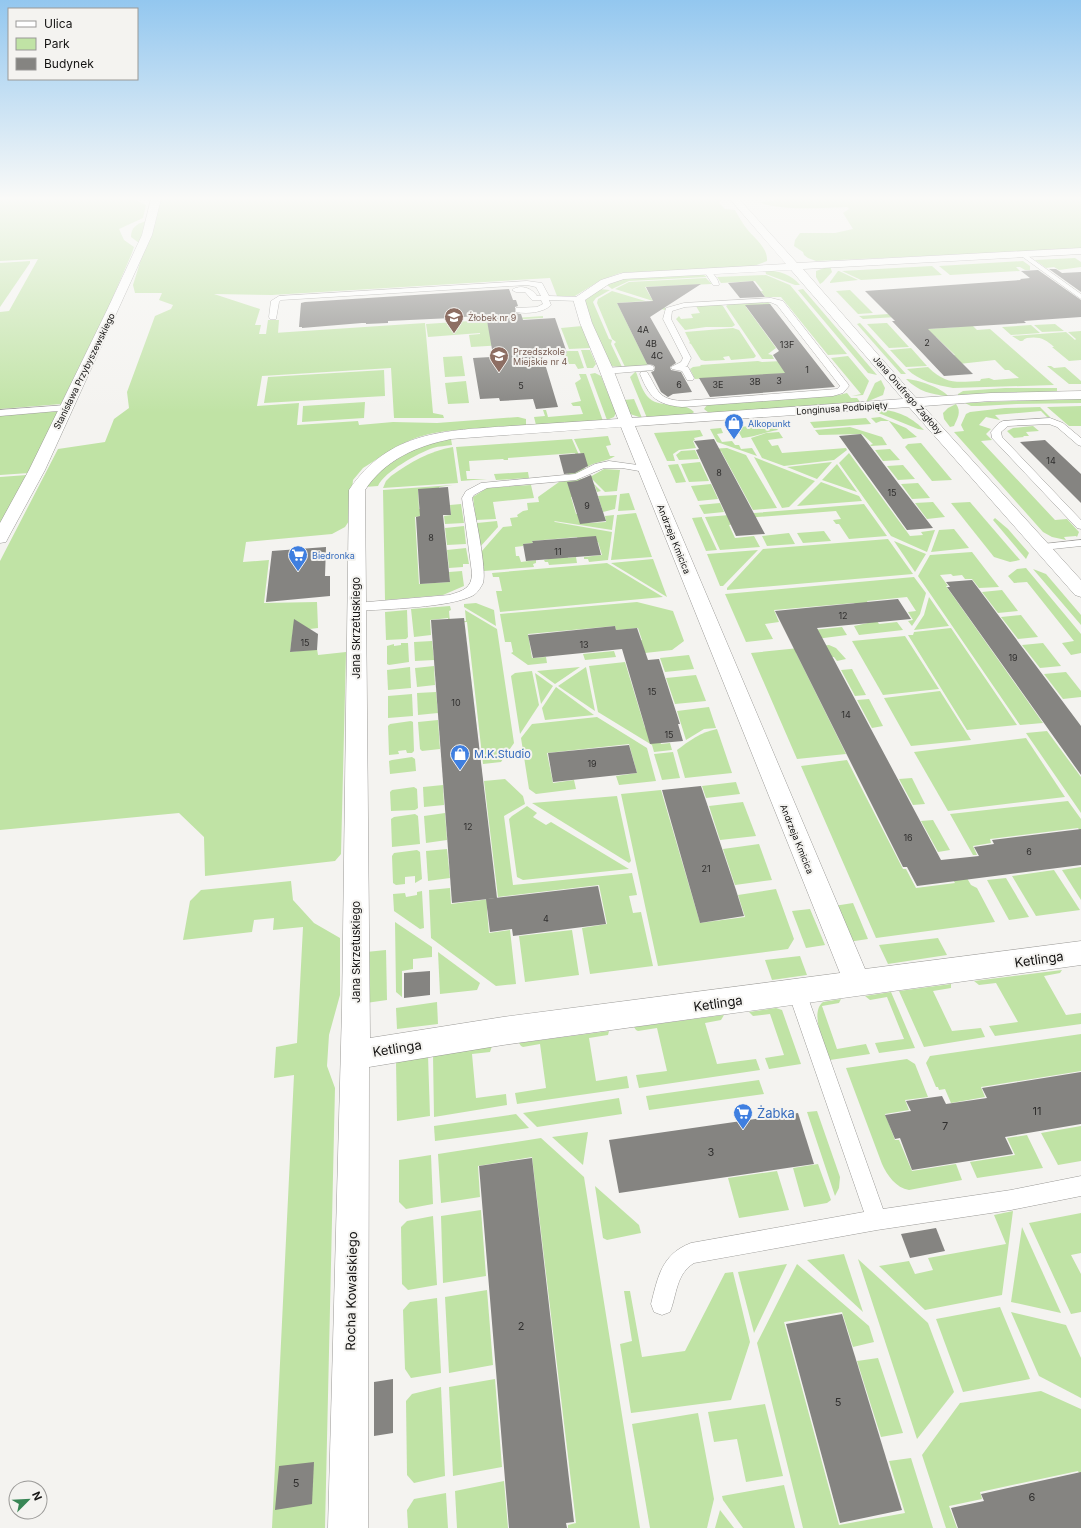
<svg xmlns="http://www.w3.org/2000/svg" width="1081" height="1528" viewBox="0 0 1081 1528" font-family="Inter,sans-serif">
  <rect width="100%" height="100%" fill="#f4f3f0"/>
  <g fill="#c0e3a5">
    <path d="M0,199H134L146,205L143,218L119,229L124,240L134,247L132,253L109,306L61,404L0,409V312L9,311L38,259L0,261Z"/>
    <path d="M160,199H723L719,203L725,209L735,210C739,217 743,224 747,229C755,239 768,248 767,261L754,266L620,273L601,280L575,296H557L550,278L272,295L214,294L260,309L255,325H261L259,334H266L268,320H279L278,333H274L425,323L433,413L443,415L444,418H394L391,368L262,376L257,406L299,403L297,425L358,421L359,425L393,422L437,423L518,417L526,419V425L522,426C491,429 441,427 413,439C396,446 379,458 363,468L353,480L349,521L345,527L332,534L246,542L243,562L269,560L264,603L317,602L318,628L293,631L290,652L317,649L318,655L346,652L341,854L335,861L205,876L204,837L179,813L0,830V561L58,449L105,442L114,419L129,408L127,392L155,316L171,309L173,305L159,300L162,293H135L133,285Z"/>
    <path d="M773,199H1081V249L816,261L808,258L804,255L803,252L794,246L795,240L800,233H835L853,229L843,213L849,209L847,207C823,208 780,211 759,202L774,201Z"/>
    <path d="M146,221L145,228L139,243L131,237C131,227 137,224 146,221Z"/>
    <path d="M1075,258L1081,262V267L1059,270L1054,267L1046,268L1035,260Z"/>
    <path d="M30,261V263L0,307V263Z"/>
    <path d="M1023,261L1030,266V270H1025L1020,267H1016L1020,271L950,275L939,266Z"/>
    <path d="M830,266L832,272L823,282L820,284L816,277V271Z"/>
    <path d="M932,266L942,275L861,280L842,271Z"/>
    <path d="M765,270C779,271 791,274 800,285H795L766,274Z"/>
    <path d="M838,271H839L858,280L830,283V282Z"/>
    <path d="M701,273L707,277L629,281L612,289L607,285L618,279Z"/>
    <path d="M766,275L790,285L847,354L828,355L781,297H765L761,291H763L755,281L721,283L717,277Z"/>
    <path d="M706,278L712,284L645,287L653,301L615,289L629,282Z"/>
    <path d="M599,289L610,290L596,298L593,302L609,339L612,340L611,344L622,367L610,366L584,303L583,299Z"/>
    <path d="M803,289L877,375L868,373L798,290Z"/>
    <path d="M850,290L873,313L858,314L836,291Z"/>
    <path d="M612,291L662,306L666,308L665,310L650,306L646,301L617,303L648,366L625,367L614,344L616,342L612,339L597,303L598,299Z"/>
    <path d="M768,302L771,305L746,307L776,348L768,354L772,355L774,359H762L726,306L729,304Z"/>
    <path d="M719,304L723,306L735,325L732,327H706L685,330L676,319L679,316L681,319L693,318L691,314L700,313L696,306Z"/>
    <path d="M976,308L966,319L977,330L990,329L1054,385L953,388C936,385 919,381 907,369L928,367C946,385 957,382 980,381L981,379L989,378L994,380L1019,378L1009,370H1005L995,360L959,364L952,356L955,355L936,337H933L927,329L958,327L948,314L863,319L859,316Z"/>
    <path d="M543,316V318L487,321L490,333L504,345L471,347L469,335L480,334V333L428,337L426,324Z"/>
    <path d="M860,323L906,374H901L857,324Z"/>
    <path d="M886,323H887L909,347L889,348L867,324Z"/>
    <path d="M1055,324L1064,331L1042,332L1034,325Z"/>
    <path d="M1031,325L1040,333L1011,335L1002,327Z"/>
    <path d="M582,326L590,348L569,349L561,328Z"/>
    <path d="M733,328L739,330L756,356L754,358L731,360L729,356L723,357L725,360L705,361L701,360L691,344L689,343L690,342L685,332Z"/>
    <path d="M1081,331V360L1069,361L1052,347H1054C1046,339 1039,336 1027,338C1021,340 1026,341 1020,341L1012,336L1066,332L1075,340L1076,339L1068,332Z"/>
    <path d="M911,348L927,366L906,367L890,350Z"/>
    <path d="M581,350H590L596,364L593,368H587Z"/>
    <path d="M567,351H578L584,368L578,369L575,364H566L562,353H567Z"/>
    <path d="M462,356L465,376L445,377L443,357Z"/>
    <path d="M848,356L869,381L863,395L852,396L861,394L831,358Z"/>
    <path d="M758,361L762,362L782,361L792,373L695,379L690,369L693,367L701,366L700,365Z"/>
    <path d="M1047,366H1051L1054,368L1065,367L1081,381V384H1069Z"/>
    <path d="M384,370L385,396L264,403L268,377Z"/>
    <path d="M635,372H636C639,380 642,390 647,396C658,410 684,400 694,412L692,414L647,418L630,377Z"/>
    <path d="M595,373L601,376L616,413L614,417L607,420L590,374Z"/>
    <path d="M579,374H586L603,421L536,425L534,417L545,416L543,410H546L548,417L583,414L580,406H573L571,403L581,401L575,383L581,379Z"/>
    <path d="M906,379C916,379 942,388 948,396C932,395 918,391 906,379Z"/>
    <path d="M881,380L885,388L883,395L866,402L875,383Z"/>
    <path d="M466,381L469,403L448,404L445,383Z"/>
    <path d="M1005,388H1057V392L958,396V394L963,391Z"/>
    <path d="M847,393L851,398H857L861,403L709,413L704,409L707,405L713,404L839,395Z"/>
    <path d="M1078,398L1081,399V403L1017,404L980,406H971L965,403Z"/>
    <path d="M634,399L642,418L630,414L624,400Z"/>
    <path d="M365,402L364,418L302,422L303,406Z"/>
    <path d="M956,404C962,412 957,419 954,426L950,427L944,419L943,413L948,408Z"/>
    <path d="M1081,406V426H1069L1047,407Z"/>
    <path d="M1040,407L1050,417H1047L1041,411L995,415L1000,420L986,417L979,425L991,429L986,434L992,440L981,441L1055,520L1067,519L1079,532L1077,537L1076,536L1064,537L1066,540L1052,537L1043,532L954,432L964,431L961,425L966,414L970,412L1005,408Z"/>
    <path d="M873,409C893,409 910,415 924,430L918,429L876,412Z"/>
    <path d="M59,411L29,473L0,475V416Z"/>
    <path d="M880,417L906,428L917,437L903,439L889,421H881L876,423L871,418Z"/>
    <path d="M866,418L871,424L814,428L810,422Z"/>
    <path d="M774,425L778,430C765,432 754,437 742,438L736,427Z"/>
    <path d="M1033,426L1039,431L1026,432L1029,436H1023L1024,437L1014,438L1007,431L1013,428Z"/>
    <path d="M850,427L882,437L887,445L871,446L870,445L873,444L862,434L819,435L815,430Z"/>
    <path d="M721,428L723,433L717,434L722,442L732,441L735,445H739L741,449L752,448L757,456L717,442L710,429Z"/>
    <path d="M700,430L703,436L694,438L695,440L693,441L696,448L679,450L673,454L675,461H667L654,433Z"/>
    <path d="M779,432L783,438L768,440L772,446L778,445L782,453L846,448L847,450L834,460L784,466L762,458L751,438L766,433Z"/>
    <path d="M608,436L611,445L606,446L610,456H615C606,462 597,461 587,467L574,439Z"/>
    <path d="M451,439L452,445C446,446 439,446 433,448C418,453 384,472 378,486L365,487L374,474L407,453L421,445Z"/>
    <path d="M572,439L585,469L579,473L568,475L566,468L580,467L575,453L508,458V460H504L503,459L469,461L470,471H466L467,479H487L461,481L456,447Z"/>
    <path d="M921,443L952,480L932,481L905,447L908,444Z"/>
    <path d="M453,447L458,483L383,488L386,481L391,476C410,462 430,451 453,447Z"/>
    <path d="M727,448L746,455L777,508L753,510L721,451L710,452L709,449Z"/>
    <path d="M890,449L900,460L883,461L875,450Z"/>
    <path d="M695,450L699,459L679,460L676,455L681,451Z"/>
    <path d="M849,453L910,536L923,535L921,532L935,530L927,552L891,536L839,463Z"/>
    <path d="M754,457L815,481L789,507L782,508Z"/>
    <path d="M700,462L709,481L689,482L681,464Z"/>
    <path d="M832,462L817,479L787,467Z"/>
    <path d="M678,464L686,482L676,483L668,465Z"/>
    <path d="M837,464L857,492L822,480Z"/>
    <path d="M903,465L915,479L898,480L887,466Z"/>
    <path d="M604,469L620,470L617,491L605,492L590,477Z"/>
    <path d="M528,472L529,478L496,480L494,474Z"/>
    <path d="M27,475L0,526V477Z"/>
    <path d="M588,478L601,491L597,492L595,486L579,487L574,497H571L576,514H579L590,523L606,522L605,516L614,515L612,530L554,521L555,522L612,532L608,560L589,562L588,559H584V557L602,555L598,542L588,543L578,539L577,537L532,541L533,543L523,544V546L515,547L516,556H519L521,562L536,560V563L533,564L534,567L484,571L481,552L503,527L512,526L510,518L518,517L517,515L523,511L528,510L527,503L539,502L538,497L559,482Z"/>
    <path d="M821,482L859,496L862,501L797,506Z"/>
    <path d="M918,483L930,498L912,499L901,484Z"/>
    <path d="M711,484L718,499L698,501L691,486Z"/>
    <path d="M453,485L439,487V490L418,489L419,509H422L423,516L415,517L419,584L450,582L449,572L462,571L464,586L443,595L385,600L383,490Z"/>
    <path d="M531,485L534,498L493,502L496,519L476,520L473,497L487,488Z"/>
    <path d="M629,493L635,510L618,511L620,494Z"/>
    <path d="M617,495L615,509L603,512L598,496Z"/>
    <path d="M933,502L945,517L927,519L915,503Z"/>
    <path d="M970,502L1020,560L1010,562L994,557L951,503Z"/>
    <path d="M720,503L724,512L704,514L699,505Z"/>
    <path d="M461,504L464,523L445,524L444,516L451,515L450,505Z"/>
    <path d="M864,504L887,536L849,539L839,524H836L833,520L841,519L836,511L731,519L733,524L729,525L735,538L754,536L760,547L720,550L705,517Z"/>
    <path d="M636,513L652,557L611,560L617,515Z"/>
    <path d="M702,517V518L717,550L706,551L692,518Z"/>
    <path d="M995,518L1008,529L1029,553L1026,559L993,520Z"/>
    <path d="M497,521L498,527L480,547L477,523Z"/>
    <path d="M464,526L466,544L447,545L445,528Z"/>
    <path d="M954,529L969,548L931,552L939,530Z"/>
    <path d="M824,531L831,541L803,543L797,533Z"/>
    <path d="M789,533L795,544L767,546L762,536Z"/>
    <path d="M888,539L913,574L727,590V588L763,549Z"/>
    <path d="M894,541L926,554L915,572Z"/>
    <path d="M466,548L469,564H463V567L449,568L447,550Z"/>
    <path d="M758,550L723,586H720L707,554Z"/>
    <path d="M972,552L999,587L979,588L972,579H965L962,575L953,576L951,574L940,575L948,586H946L1043,723L1020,725L918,576L930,555Z"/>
    <path d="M567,555L568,558L576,557L577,563L549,565L548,562H545L544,560Z"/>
    <path d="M653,559L667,597L611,563Z"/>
    <path d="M607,563L663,597L500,612L496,591H502L499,577H493L492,573Z"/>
    <path d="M1026,568L1081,634V653L1071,655L1062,643L1074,641L1027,582L1014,583L1008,576L1017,569Z"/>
    <path d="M1033,569L1046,574L1081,615V625Z"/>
    <path d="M914,577L926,593L920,614L912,626L908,621L913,620L908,612L916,611L907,597L867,601L868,603L856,605L854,603L774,610L779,622L765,624L773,639L746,642L725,594Z"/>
    <path d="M1002,590L1018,611L998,613L982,592Z"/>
    <path d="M929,597L949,626L914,630L924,615Z"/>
    <path d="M637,602L673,611L684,641L672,650L645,653L638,641L642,640L638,628L616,630L615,626L528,634L532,658L546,657L547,663L528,665L511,653L513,652L511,642H505L500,614Z"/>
    <path d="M476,603L494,610L496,626L464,607V604Z"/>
    <path d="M450,606L451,610L449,611L450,623L466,621L465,610L497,629L514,743L501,762L483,764L467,622L449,623L448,618L430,620L431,635L414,637L411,609Z"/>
    <path d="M407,610L408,637L406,639L386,640L385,612Z"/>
    <path d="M1021,615L1038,637L1018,639L1001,617Z"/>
    <path d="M877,621L879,624L897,622L903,630L859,635L854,626Z"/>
    <path d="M842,627L847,635L816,639L812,630Z"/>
    <path d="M951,628L1017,725L967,730L908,635H913L914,632Z"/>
    <path d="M905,636L939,689L883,695L852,641Z"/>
    <path d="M432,641L434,660L415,661L414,642Z"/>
    <path d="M401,643H408L409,662L389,665L387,664V646L394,644V646L401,645Z"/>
    <path d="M1043,643L1061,666L1040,668L1022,645Z"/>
    <path d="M829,645L836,648L846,659L837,661L834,657H821L796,653L846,754L797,759L751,653Z"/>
    <path d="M614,651L616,657L585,660L583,654Z"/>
    <path d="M689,655L694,669L665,672L660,658Z"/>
    <path d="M625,662L645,728L656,727L661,744L670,743L672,750L654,752L652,745L598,712L589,666Z"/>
    <path d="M434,666L435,685L417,687L415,668Z"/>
    <path d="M410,667L411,688L388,690L387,670Z"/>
    <path d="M580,667L555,684L537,671Z"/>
    <path d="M586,667L595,711L558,686Z"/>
    <path d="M852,669L866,695L855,696L841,670Z"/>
    <path d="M532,671L539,705L520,734L511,676L515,673Z"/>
    <path d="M1066,672L1081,691V697L1063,699L1044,674Z"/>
    <path d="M535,673L553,686L541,704Z"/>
    <path d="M696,675L706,701L675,704L666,678Z"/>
    <path d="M556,687L594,715L545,720L542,708Z"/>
    <path d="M940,691L971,740L911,746L884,698Z"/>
    <path d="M436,692L438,713L418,715L417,693Z"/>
    <path d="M412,694L413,716L388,718V696Z"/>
    <path d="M869,699L883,726L872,728L857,700Z"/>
    <path d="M709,707L716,728L704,729L686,740L677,711Z"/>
    <path d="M597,717L647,748L656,781L619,785L616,776L637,773L629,744L547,753L553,783L574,780L576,789L536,794L529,789L521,738L532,724Z"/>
    <path d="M438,720L440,749L422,751L420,749L418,722Z"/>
    <path d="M411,721L413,722L414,751L412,753H407L406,750L398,751L399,754L389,755L388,726L390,724Z"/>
    <path d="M717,729L732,773L685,778L677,750C689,741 701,732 717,729Z"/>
    <path d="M1047,731L1081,777V813L1026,733Z"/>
    <path d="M1026,738L1065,797L948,811L914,752Z"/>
    <path d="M673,752L680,778L662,780L654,754Z"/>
    <path d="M412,757L415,759L416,771L390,774L389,761L392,760Z"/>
    <path d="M847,760L903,869H906L916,888L955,883L945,866L958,863L971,885L977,888L995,922L876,938L801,766Z"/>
    <path d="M912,778L925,804L913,805L899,779Z"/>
    <path d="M505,779L523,796L525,804L504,816L513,885L632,873L637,895L629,896L633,913L641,912L653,966L590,974L582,928L607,924L599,885L498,897L484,781Z"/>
    <path d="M736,782L740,794L706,798L702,786Z"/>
    <path d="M443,785L444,805L424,807L423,787Z"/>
    <path d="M414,787L417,789L418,808L415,810L391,811L390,792L392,790Z"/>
    <path d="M661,790L700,923L745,917L738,895L776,889L794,939L788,949L658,966L621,794Z"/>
    <path d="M617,796L631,861L629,863L532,803Z"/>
    <path d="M1068,801L1081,819V832L1078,828L990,839L991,843L973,846L977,855H973L950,814Z"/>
    <path d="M743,802L756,836L720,840L709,806Z"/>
    <path d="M527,806L537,813L533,817L546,825L551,822L629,869L523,880L517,877L509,819L512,816Z"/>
    <path d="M445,813L447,840L426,843L424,816Z"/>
    <path d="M415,814L418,816L420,844L392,847L391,819L394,817Z"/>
    <path d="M933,820L950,850L938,852L921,821Z"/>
    <path d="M759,844L772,880L735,885L723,849Z"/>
    <path d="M447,849L450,878L428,881L426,851Z"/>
    <path d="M417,850L420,852L422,879L415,883V876L405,877V884L396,885L393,883L392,856L394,853Z"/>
    <path d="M1081,867V900L1062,870Z"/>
    <path d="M1054,870L1080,910L1036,916L1012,876Z"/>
    <path d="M1006,878L1029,917L1009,920L987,880Z"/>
    <path d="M291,881L293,900L314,923L340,938V995L329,1035L327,1066L335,1088L325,1528H272L294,1075L274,1078L276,1047L297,1043L303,927L273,930L274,918L254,920L252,932L183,940L190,901L201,890Z"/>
    <path d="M450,888L451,904L490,899L487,911L489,933L510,930L516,984L496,986L431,938L429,890Z"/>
    <path d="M422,891L424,928L420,929L394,911L393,894L405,893L406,897L417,895V892Z"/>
    <path d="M853,903L868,939L848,942L834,906Z"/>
    <path d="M810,909L825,945L806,948L792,911Z"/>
    <path d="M395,922L432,947V957L413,959V969L402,971V997L396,992Z"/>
    <path d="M572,930L579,975L525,982L519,936Z"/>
    <path d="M938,938L947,955L888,964L879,945Z"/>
    <path d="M386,950L387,1000L366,1003V952Z"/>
    <path d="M438,952L480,983L477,990L440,994Z"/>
    <path d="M800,956L807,975L772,980L765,960Z"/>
    <path d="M1062,970L1060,973L1044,976L1066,1015L1081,1013V1024L995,1036L989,1026L1018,1022L996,983L979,985L974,981Z"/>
    <path d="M951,984V988L933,991L952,1031L981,1028L985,1037L924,1047L899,991Z"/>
    <path d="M891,992L915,1048L879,1053L875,1043L904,1039L887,997L870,1000L865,996Z"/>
    <path d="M841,999L839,1003L822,1006L837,1049L866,1044L870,1054L830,1060C825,1046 809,1013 823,1002Z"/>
    <path d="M437,1002L438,1024L397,1029L396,1008Z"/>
    <path d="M776,1008L782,1010L801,1064L769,1069L765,1058L784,1055L770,1014L753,1016L749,1012Z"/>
    <path d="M724,1015L721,1020L705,1023L717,1064L756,1059L760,1070L639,1088L636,1075L667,1071L657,1028L638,1031L636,1030L634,1027Z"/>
    <path d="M609,1031L608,1035L589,1038L596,1081L627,1076L629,1088L517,1104L515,1093L546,1088L540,1044L523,1047L521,1046L519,1043Z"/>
    <path d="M1081,1034V1071L981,1087L985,1097L951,1103L945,1089L939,1090L938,1087H936L926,1063L930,1056Z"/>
    <path d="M492,1046L490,1052L472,1054L476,1098L506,1094L507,1105L434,1117L433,1055Z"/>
    <path d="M428,1055L430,1116L397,1121L396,1061Z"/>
    <path d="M907,1059L915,1064L928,1097L905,1100L909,1110L885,1114L895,1140H899L912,1171L956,1164L962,1180L909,1190C896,1188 887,1175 882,1164L846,1068Z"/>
    <path d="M759,1080L764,1094L649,1110L646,1096Z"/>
    <path d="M619,1098L622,1114L537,1127L523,1113Z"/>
    <path d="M817,1111L840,1177L839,1188L835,1196L807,1112Z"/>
    <path d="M516,1114L529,1128L435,1141L434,1126Z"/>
    <path d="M1081,1126V1161L1058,1165L1041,1133Z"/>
    <path d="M588,1132L583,1165L552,1137Z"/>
    <path d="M1027,1135L1043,1168L977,1178L970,1162L1015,1155L1007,1138Z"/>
    <path d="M541,1138L584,1177L640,1528H568V1525L576,1523L532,1157L478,1166L480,1197L441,1203L438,1154Z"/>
    <path d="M431,1155L433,1204L406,1209L399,1202V1160Z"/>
    <path d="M818,1164L831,1200L827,1203L804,1207L793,1168Z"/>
    <path d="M777,1171L789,1210L739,1218L728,1178Z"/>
    <path d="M595,1186L639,1225L641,1233L607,1240L603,1238Z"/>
    <path d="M481,1210L486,1276L443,1283L441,1216Z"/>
    <path d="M1013,1211L1002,1295L925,1310L879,1266L909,1261L915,1274L933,1270L928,1258L1006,1244L994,1215Z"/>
    <path d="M1081,1213V1253L1071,1255L1081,1274V1312L1071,1314L1029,1223Z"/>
    <path d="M433,1216L437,1285L408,1290L402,1284L401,1227L407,1221Z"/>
    <path d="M1022,1227L1061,1313L1011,1302Z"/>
    <path d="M844,1254L863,1312L807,1260Z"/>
    <path d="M858,1259L928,1323L954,1392L917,1439Z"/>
    <path d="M787,1264L754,1333L738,1272Z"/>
    <path d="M797,1264L869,1326L874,1342L853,1347L842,1312L784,1322L839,1525L905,1513L889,1461L911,1458L933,1528H803L757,1343Z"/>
    <path d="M733,1272L750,1342L731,1400L631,1413L620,1344L632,1341L624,1291H630L642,1357L685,1351L725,1273Z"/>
    <path d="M487,1290L493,1365L449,1373L445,1297Z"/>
    <path d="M437,1298L441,1373L411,1378L405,1369L403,1310L410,1302Z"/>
    <path d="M1000,1307L1030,1379L963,1392L936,1319Z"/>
    <path d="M1011,1312L1066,1325L1081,1358V1398L1039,1376Z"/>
    <path d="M878,1358L903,1433L881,1437L857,1361Z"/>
    <path d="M495,1379L502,1467L453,1476L449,1387Z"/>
    <path d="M441,1387L445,1476L414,1483L407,1475L406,1401L412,1394Z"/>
    <path d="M1041,1391L1081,1409V1477L1078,1471L980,1492L982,1499L949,1506L957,1528H946L922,1455L960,1403Z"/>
    <path d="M765,1404L783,1476L746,1482L737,1439L714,1442L708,1412Z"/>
    <path d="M698,1413L714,1499L707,1528H650L632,1424Z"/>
    <path d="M504,1481L508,1528H457L455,1491Z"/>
    <path d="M784,1485L795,1528H743L723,1500L722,1496Z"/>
    <path d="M446,1493L448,1528H408L407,1510L414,1499Z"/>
    <path d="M720,1510L734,1528H715Z"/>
  </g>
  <g fill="#858481">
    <path d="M1049,269H1056L1062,273L1081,272V292Z"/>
    <path d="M1038,270L1081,300V317L1024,321L1026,323L928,329L973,374L944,376L892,321H895L865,291L1021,280L1020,279L1030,278L1021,271Z"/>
    <path d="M753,281L765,297L740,298L728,283Z"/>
    <path d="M701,284L650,317L676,363L670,367L671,370L681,372L692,392L673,394L668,397L661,392L651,372L654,371L655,367L653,365L647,364L617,303L653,301L646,287Z"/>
    <path d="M509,289L513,300H516L518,306L515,307V313L521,314L523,320L555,318L567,353L542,354L558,407L536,409L533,399L500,401L499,398L480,399L473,358L491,357V355H493L486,315L452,318L388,321V323L366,324V323H362L302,328V327H299L301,303L305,302Z"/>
    <path d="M770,304L835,387L710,397L699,378L785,373L773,355L779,351L745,305Z"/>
    <path d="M861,434L898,483L933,528L907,530L839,436Z"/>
    <path d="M714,439L765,534L736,536L696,450L699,449L694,441Z"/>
    <path d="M1045,440L1081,474V503L1020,442Z"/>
    <path d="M584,453L588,466L575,473L564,474L559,455Z"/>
    <path d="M591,475L606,521L580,524L567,482L577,481Z"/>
    <path d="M448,487L451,515H443L450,582L420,584L416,517L420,516L418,489Z"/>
    <path d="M596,536L601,555L526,561L523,544L533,543L532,541Z"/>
    <path d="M326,547L325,576H330V596L266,602L272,551Z"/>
    <path d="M972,580L1081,726V775L947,587H950L946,582Z"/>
    <path d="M898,599L911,619L817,628L941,860L979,856L974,847L994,844L992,840L1081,829V865L917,886L907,867H903L775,611Z"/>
    <path d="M464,618L497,898L452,903L431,620Z"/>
    <path d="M294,619L318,634L317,650L290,652Z"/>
    <path d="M615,626L616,630L637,628L648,660L659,659L680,724H678L683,741L650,744L622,649L533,658L528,635Z"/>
    <path d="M629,745L637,773L553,782L548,753Z"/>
    <path d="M701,786L736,890L744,916L700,923L662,790Z"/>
    <path d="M598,886L606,924L513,936L512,929L490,932L486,899Z"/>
    <path d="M430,971V995L404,998V973Z"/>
    <path d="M1081,1072V1124L1005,1137L1013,1154L912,1170L900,1138L895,1139L885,1115L911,1111L906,1101L942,1096L946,1104L987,1098L982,1088Z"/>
    <path d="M798,1113L814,1164L619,1193L609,1140Z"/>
    <path d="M532,1158L574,1522L566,1523L567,1528H509L479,1166Z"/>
    <path d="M936,1228L945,1251L910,1258L901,1234Z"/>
    <path d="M842,1314L902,1510L840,1523L786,1324Z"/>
    <path d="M393,1379V1433L374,1436V1382Z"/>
    <path d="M314,1462L312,1504L275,1510L279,1466Z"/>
    <path d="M1081,1472V1528H958L951,1508L984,1501L981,1494Z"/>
  </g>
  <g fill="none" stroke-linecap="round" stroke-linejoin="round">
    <defs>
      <g id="service">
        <path d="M1020,253H1024L1081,294V299L1020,255Z"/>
        <path d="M707,269C712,271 719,280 719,285H713L704,271L705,270Z"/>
        <path d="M527,281L542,283L549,296L579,297L583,299L579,301L549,300L551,305C543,313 527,314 516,312V308L537,307L543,304L541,300H532L525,292H516L512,290C520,284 532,288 537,296H541L536,287L527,285L281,300L279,302L276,319H270L269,317L271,301L279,296Z"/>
        <path d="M771,298L783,301L848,384L849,386L843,393L833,396L682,407C656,404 650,398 640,374L641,372H647C659,391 657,399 682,401L837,389L840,386L777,305L770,302L685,307L672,311L671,319L691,358L687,366H685L688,367L694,378L693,380H687L682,371L672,369L671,367L681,362L683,358L663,319L666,308L684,303Z"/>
        <path d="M650,365L653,366L654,368L653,370L606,374L602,371L606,368Z"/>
        <path d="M66,405L69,406L70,408L69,410L0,416V410Z"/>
        <path d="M1050,418L1063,423L1081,438V446L1078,445L1057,427L1049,424L1008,426L1001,432L1002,437L1081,520V529L1077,528L992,438L991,432L999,423L1003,421Z"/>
        <path d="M609,461L645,466L650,469L645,472L622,468H604L576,480L487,488L474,495L472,498C475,515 487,569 483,583C481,587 478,592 474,595C451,608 384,609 356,611L352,610L350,607L352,604L356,603L449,595C463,591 472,588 472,573L462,498L466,491L481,483L575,474L595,464Z"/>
        <path d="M1081,540V546L1043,550L1038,547L1043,544Z"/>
        <path d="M797,984L803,986L806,992L883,1209L1011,1190L1081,1176V1196L1011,1210L877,1230L694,1263C676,1274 677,1294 670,1312L662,1315L654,1312L651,1304C658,1276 662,1254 691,1243L864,1212L788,992L791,986Z"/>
      </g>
      <g id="minor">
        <path d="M151,199H161L152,235L45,470L8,538L6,542L0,543V523L29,470L108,308L142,235Z"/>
        <path d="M730,199H739L797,263L1081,248V254L803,269L916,398L991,393L1081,391V399L991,401L923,406L1081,580V597L1075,595L909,407L635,426L865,969L1081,941V965L503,1045L369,1067L368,1528H328L342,1009L349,490C390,430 445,431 511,426C547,424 582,421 618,419L599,369L580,323L573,299L601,280L623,273L786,264ZM791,270L903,399L632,418L613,369L592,323L585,300L609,284L624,279ZM621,427L840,973L503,1017L370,1038L365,490C385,460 416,446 451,439Z"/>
      </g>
    </defs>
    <use href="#service" stroke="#9c9b98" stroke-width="1"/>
    <use href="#minor" stroke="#9c9b98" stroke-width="1"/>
    <use href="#service" fill="#fff" fill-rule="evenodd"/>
    <use href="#minor" fill="#fff" fill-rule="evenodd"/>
  </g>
  <linearGradient id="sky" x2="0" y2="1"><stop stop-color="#93c7ef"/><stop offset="0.48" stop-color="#fafaf8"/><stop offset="1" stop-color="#fafaf8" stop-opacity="0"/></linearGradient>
  <rect width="1081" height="413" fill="url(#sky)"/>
  <defs>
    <symbol id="school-pin" viewBox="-11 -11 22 30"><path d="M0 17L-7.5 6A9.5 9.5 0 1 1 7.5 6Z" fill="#8d6e63" stroke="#f4f3f0"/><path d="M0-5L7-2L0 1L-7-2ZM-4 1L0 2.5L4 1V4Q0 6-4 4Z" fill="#fff"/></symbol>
    <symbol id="shop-pin" viewBox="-11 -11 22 30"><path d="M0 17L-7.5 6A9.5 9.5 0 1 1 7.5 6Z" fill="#3f7fe0" stroke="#f4f3f0"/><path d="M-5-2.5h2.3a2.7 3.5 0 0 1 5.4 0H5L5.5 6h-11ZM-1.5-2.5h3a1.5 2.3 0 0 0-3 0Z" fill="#fff"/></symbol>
    <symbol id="supermarket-pin" viewBox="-11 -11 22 30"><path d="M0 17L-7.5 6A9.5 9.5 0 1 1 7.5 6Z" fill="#3f7fe0" stroke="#f4f3f0"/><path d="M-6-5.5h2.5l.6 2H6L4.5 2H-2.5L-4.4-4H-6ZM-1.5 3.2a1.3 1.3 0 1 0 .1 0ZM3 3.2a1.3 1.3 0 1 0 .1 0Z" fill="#fff"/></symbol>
  </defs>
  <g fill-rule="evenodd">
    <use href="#school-pin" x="443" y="306" width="22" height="30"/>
    <use href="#school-pin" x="488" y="345" width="22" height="30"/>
    <use href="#shop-pin" x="723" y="412" width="22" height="30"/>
    <use href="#supermarket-pin" x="287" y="544" width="22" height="30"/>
    <use href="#shop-pin" x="449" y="743" width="22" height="30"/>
    <use href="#supermarket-pin" x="732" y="1102" width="22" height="30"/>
  </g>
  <g text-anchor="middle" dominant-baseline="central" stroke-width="4" stroke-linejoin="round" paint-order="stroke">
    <g font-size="9" fill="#785e54" stroke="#f4f3f0" text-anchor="start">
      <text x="468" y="317">Żłobek nr 9</text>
      <text x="513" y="351">Przedszkole<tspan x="513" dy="10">Miejskie nr 4</tspan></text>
    </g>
    <g font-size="9" fill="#302f2e">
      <text x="643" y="329">4A</text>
      <text x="927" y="342">2</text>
      <text x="651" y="343">4B</text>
      <text x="787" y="344">13F</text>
      <text x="657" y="355">4C</text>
      <text x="807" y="369">1</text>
      <text x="779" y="380">3</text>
      <text x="755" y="381">3B</text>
      <text x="679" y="384">6</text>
      <text x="718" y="384">3E</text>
      <text x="521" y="385">5</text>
      <text x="1051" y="460">14</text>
      <text x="719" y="472">8</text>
      <text x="892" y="492">15</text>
      <text x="587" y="505">9</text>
      <text x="431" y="537">8</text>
      <text x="558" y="551">11</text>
      <text x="843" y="615">12</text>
      <text x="305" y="642">15</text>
      <text x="584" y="644">13</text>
      <text x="1013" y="657">19</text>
      <text x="652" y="691">15</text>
      <text x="456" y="702">10</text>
      <text x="846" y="714">14</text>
      <text x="669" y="734">15</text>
      <text x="592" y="763">19</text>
      <text x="468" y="826">12</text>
      <text x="908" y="837">16</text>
      <text x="1029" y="851">6</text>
      <text x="706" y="868">21</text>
      <text x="546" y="918">4</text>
    </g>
    <g font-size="9" fill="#141312" stroke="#f4f3f0">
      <text transform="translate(84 371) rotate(-64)">Stanisława Przybyszewskiego</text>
      <text transform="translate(908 395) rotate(49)">Jana Onufrego Zagłoby</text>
      <text transform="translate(842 408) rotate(-4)">Longinusa Podbipięty</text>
      <text transform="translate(674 539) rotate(68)">Andrzeja Kmicica</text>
      <text transform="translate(797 839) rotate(68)">Andrzeja Kmicica</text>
    </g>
    <g font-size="9" fill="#366cbe" stroke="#f4f3f0" text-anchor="start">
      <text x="748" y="423">Alkopunkt</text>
      <text x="312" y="555">Biedronka</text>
    </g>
    <g font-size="11" fill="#141312" stroke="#f4f3f0">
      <text transform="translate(356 628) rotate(-90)">Jana Skrzetuskiego</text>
      <text transform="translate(356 952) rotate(-90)">Jana Skrzetuskiego</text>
    </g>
    <g font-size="11" fill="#366cbe" stroke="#f4f3f0" text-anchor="start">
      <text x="474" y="754">M.K.Studio</text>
    </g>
    <g font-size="11" fill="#302f2e">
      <text x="1037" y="1111">11</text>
      <text x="945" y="1126">7</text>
      <text x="711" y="1152">3</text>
      <text x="521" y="1326">2</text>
      <text x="838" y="1402">5</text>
      <text x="296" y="1483">5</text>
      <text x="1032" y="1497">6</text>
    </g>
    <g font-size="13" fill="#141312" stroke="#f4f3f0">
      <text transform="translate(1039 959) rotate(-8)">Ketlinga</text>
      <text transform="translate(718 1003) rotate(-8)">Ketlinga</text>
      <text transform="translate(397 1048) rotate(-9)">Ketlinga</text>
      <text transform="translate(351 1291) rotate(-89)">Rocha Kowalskiego</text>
    </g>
    <g font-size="13" fill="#366cbe" stroke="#f4f3f0" text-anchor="start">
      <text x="757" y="1113">Żabka</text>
    </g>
  </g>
  <rect x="8" y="8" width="130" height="72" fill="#f4f3f0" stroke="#9a9997"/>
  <rect x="16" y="21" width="20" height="6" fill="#ffffff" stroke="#9a9997"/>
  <text x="44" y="28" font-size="12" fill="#141312">Ulica</text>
  <rect x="16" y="38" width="20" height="12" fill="#c0e3a5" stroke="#9a9997"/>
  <text x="44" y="48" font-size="12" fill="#141312">Park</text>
  <rect x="16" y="58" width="20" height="12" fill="#858481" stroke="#9a9997"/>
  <text x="44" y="68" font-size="12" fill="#141312">Budynek</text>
  <g transform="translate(28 1500) rotate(66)"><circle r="19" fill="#f4f3f0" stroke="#9a9997"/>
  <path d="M0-3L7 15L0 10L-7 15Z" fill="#388655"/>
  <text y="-6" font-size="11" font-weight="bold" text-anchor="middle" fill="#141312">N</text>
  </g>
</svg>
